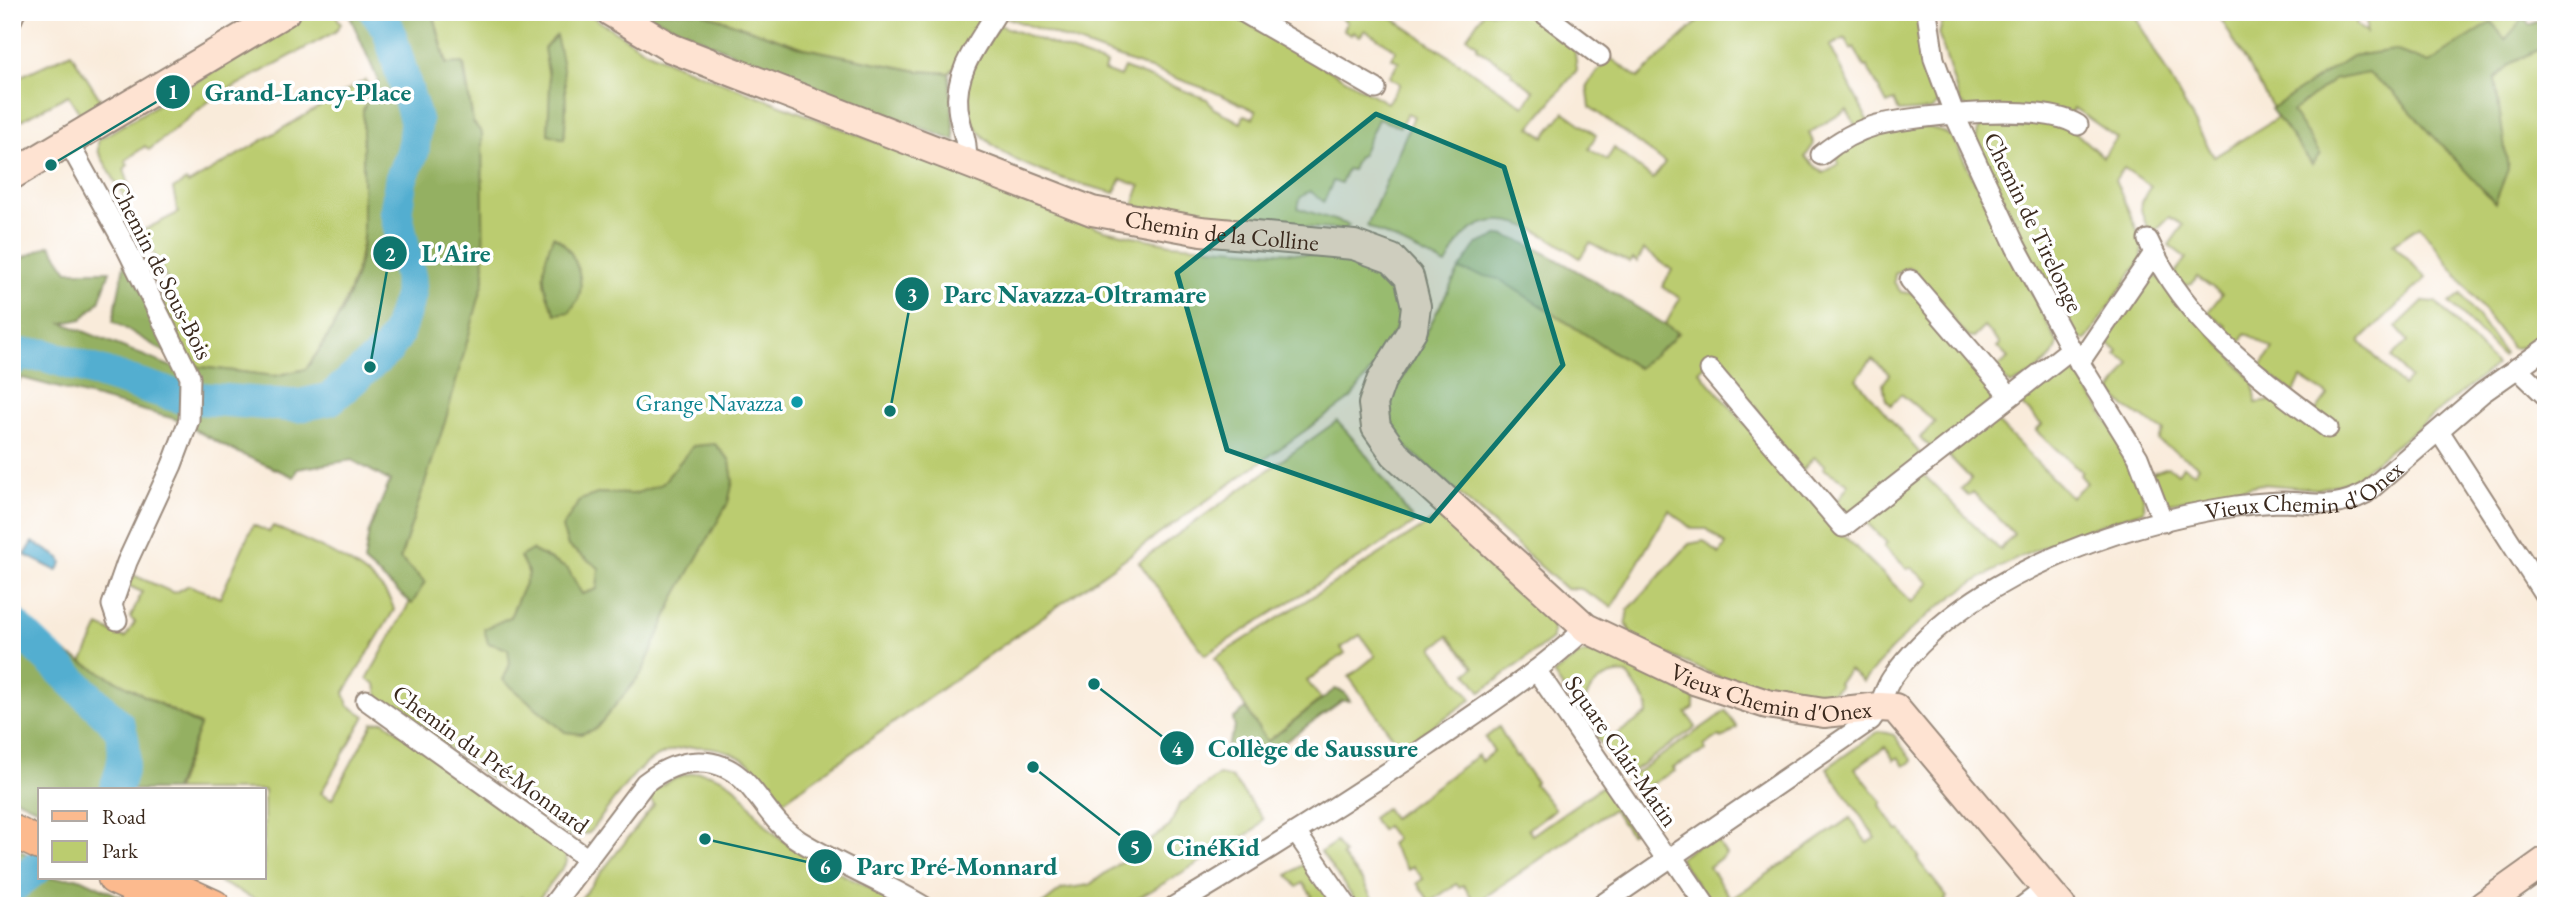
<svg xmlns="http://www.w3.org/2000/svg" width="2558" height="918" viewBox="0 0 2558 918" font-family="'EB Garamond',serif">
  <rect width="100%" height="100%" fill="#fff"/>
  <filter id="ink" filterUnits="userSpaceOnUse"><feTurbulence type="fractalNoise" baseFrequency=".0143" numOctaves="2"/><feDisplacementMap in="SourceGraphic" scale="14" xChannelSelector="R" yChannelSelector="G"/><feConvolveMatrix kernelMatrix="1 2 1 2 8 2 1 2 1" color-interpolation-filters="sRGB"/></filter>
  <filter id="wash" filterUnits="userSpaceOnUse"><feTurbulence type="fractalNoise" baseFrequency=".00686" numOctaves="4" result="noise"/><feDisplacementMap in="SourceGraphic" scale="28" xChannelSelector="R" yChannelSelector="G"/><feGaussianBlur stdDeviation="1.57" result="paint"/><feColorMatrix in="noise" values="0 0 0 0 0 0 0 0 0 0 0 0 0 0 0 0 0 1.4 0 .05"/><feComposite in="paint" operator="in"/></filter>
  <g filter="url(#wash)">
    <rect width="100%" height="100%" fill="#f9ebda"/>
    <g fill="#bbcc6f" stroke="#7b7b46" stroke-width="2">
      <path d="M312,12H334L341,24L335,32L213,98L149,150L145,146L125,161L128,165L124,169L133,197L128,204L98,151V140Z"/>
      <path d="M433,12H585L646,51L675,64L1104,230L1171,244L1356,258C1443,287 1385,350 1351,398L782,802C773,791 765,777 755,768C725,739 670,740 640,769C621,787 606,812 589,833L570,836L378,697L376,684L367,679L411,600L425,582L400,559L415,512L473,123L464,64H447Z"/>
      <path d="M700,12H983L985,16L964,57L949,73L918,71L804,48Z"/>
      <path d="M1004,12H1228L1387,103L1400,84L1389,77L1399,62L1392,58L1396,50L1365,30L1360,36L1353,32L1351,35L1343,29L1347,22L1332,12H1383L1524,106L1534,91L1511,74L1512,71L1476,48L1478,45L1467,37L1484,12H1531L1574,45L1577,70L1530,127L1544,137L1564,112L1596,135L1589,149L1607,160L1614,148L1653,179L1665,163L1590,107L1587,85L1609,57L1638,78L1708,12H1919L1939,103L1931,110L1899,112L1894,101L1887,104L1867,66L1864,67L1854,47L1851,49L1845,38L1830,46L1869,123L1856,127L1847,110L1809,133L1814,144L1805,157L1823,173L1838,164L1837,153C1871,133 1917,112 1953,138L2058,344C2054,360 2026,381 2010,384L1994,371L2008,358L1997,347L2000,344L1984,327L1973,338L1967,337L1913,269L1906,268L1895,274L1894,282L1901,292L1916,294L1994,388V396L1990,404L1932,448L1920,438L1935,422L1901,394L1891,405L1886,400L1883,384L1890,374L1872,359L1856,379L1924,458L1849,513H1841L1827,496L1837,502L1849,484L1824,469L1825,465L1814,457L1802,471L1760,419L1758,410L1749,400L1746,403L1726,382L1730,371L1716,355L1699,371L1845,537L1912,602L1930,583L1910,567L1908,569L1884,547L1887,543L1865,521L1923,474L2000,550L2014,534L1973,492L1968,496L1961,489L1971,479L1947,454L1993,418L2071,497L2087,483L2080,475L2082,472L2036,431L2042,425L2017,399L2053,371L2065,368L2079,376C2098,407 2148,475 2144,511C2028,547 1941,584 1863,682L1849,670L1838,683L1840,686L1816,704L1740,686L1634,640L1626,622L1628,610L1689,544L1704,541L1719,554L1726,545L1707,529H1692L1669,510L1612,607L1581,589L1565,588L1394,436L1389,423L1391,399L1459,270L1499,279L1638,368L1679,333L1665,325L1680,298L1662,287L1672,270L1644,250L1637,262L1633,259L1630,263L1590,243L1580,258C1547,237 1505,202 1467,233C1458,240 1452,255 1446,265L1367,226L1414,116L1407,113L1400,127L1378,119L1361,156H1358L1352,170L1347,169L1341,184L1333,181L1324,202L1310,191L1300,198L1298,208L1349,225L1345,230L1223,222L1133,206L1140,186L1121,179L1115,193C1068,181 961,157 966,92C967,68 987,45 999,25L1106,64L1104,71L1120,77L1124,68L1207,99L1213,108L1241,123L1244,115L1253,118L1256,111L1212,91L1002,16Z"/>
      <path d="M1955,12H2133L2214,157L2278,117L2217,12H2354L2357,25L2366,33L2367,12H2528L2525,17L2529,25L2546,18V336L2530,347L2512,348L2420,226L2393,244L2426,278L2360,341L2403,386L2410,378L2392,357L2408,341L2396,327L2423,301L2436,302L2496,365L2351,481L2317,489L2262,484L2166,504L2151,473L2168,467L2178,473L2183,466L2195,473L2199,466L2158,441L2164,431L2125,407L2111,392L2130,363L2116,354L2118,351L2106,343L2093,363L2094,352L2145,278L2154,276L2162,279L2254,382L2256,403L2271,401L2277,396L2316,411L2328,395L2301,378L2294,393L2260,368L2273,349L2246,333L2235,350L2221,334L2226,326L2208,312L2222,294L2197,277L2192,284L2183,286L2174,274L2186,258L2169,245L2183,225L2169,217L2151,235C2141,212 2135,208 2151,186L2124,168L2115,180L2142,241V258L2086,340L2074,336L2048,293L1976,140L1978,130L1985,123L1998,119L2067,125L2103,157L2117,138L2074,108L2071,113L1968,108L1960,102L1939,35L1942,22Z"/>
      <path d="M71,53L103,104L82,117L68,95L18,122L14,110L12,80Z"/>
      <path d="M365,80L372,91L363,110C363,149 368,207 362,244C355,291 333,332 306,369L275,376L192,366L159,297L172,289L142,231L178,213L173,189L186,181L188,184Z"/>
      <path d="M2461,294L2504,353L2502,356L2450,303Z"/>
      <path d="M1337,421L1362,449L1415,523L1205,655L1139,562Z"/>
      <path d="M1445,513L1552,615V639L1481,692L1467,673L1474,667L1448,636L1433,648L1472,699L1401,748L1349,677L1375,656L1360,635L1341,648L1345,653L1307,681L1321,699L1267,742L1215,658Z"/>
      <path d="M253,525L269,532L273,526C308,542 384,570 394,610L344,693L348,705L365,716L321,793L332,799L373,723L384,721L565,853L567,862L534,905L522,897L515,906H269L211,878H264V790H176L200,725L82,663L99,626L125,638L135,622L130,618L142,592L125,584L131,574L174,593L189,585L220,598Z"/>
      <path d="M1595,651L1620,659L1694,696V708L1686,713L1696,727L1624,777L1595,735L1604,729L1611,738L1647,714L1648,705L1627,674C1609,671 1589,685 1585,702L1594,714L1585,721L1553,674L1580,654Z"/>
      <path d="M1726,711L1737,728L1722,739L1719,736L1704,746L1706,750L1673,768L1675,771L1640,790L1654,811L1649,815L1626,780Z"/>
      <path d="M1499,727L1516,757L1518,756L1536,782L1534,784L1555,809L1528,829L1532,835L1604,785L1635,830L1630,834L1613,809L1476,903L1463,885L1459,887L1456,884L1430,902L1417,883L1423,879L1413,866L1408,870L1390,844L1396,839L1386,826L1381,830L1372,818L1386,808L1393,818L1478,755L1481,761L1494,752L1485,738Z"/>
      <path d="M1879,731L1894,735L1912,761L1904,766L1898,757L1894,760L1885,747L1855,768L1882,802L1880,805L1898,831L1901,830L1919,857L1917,859L1947,897L1945,900L1949,906H1921L1917,900L1907,906H1711L1679,858L1713,834L1726,854L1709,867L1731,899L1850,818L1867,843L1876,838L1827,768Z"/>
      <path d="M700,772C744,779 744,805 773,832C805,861 867,885 906,906H575L654,805L647,796C664,782 677,775 700,772Z"/>
      <path d="M1219,775L1232,778L1263,819L1256,829L1125,906H1040L1062,889L1089,885L1170,826L1179,805Z"/>
      <path d="M1336,842L1344,854L1342,856L1363,882L1376,906H1359L1321,852Z"/>
      <path d="M1307,862L1336,906H1310L1307,901L1312,896L1303,883L1297,887L1288,875Z"/>
    </g>
    <g fill="#94b062" stroke="#686d40" stroke-width="2">
      <path d="M348,12H433L446,64L463,63L473,122L482,133L484,280L445,422L400,559L425,582L412,604L364,562L369,531L390,481L352,460L297,469L294,477L234,451L175,419L22,378L12,391V263L50,245L68,271H110L99,302L82,319L63,323L182,371L185,380L201,383L192,366L275,376L306,369C334,331 356,291 363,243V110L378,80Z"/>
      <path d="M641,12H700L804,48L918,71L949,73L955,141L750,61Z"/>
      <path d="M2525,17L2529,25L2546,18V46L2511,63L2495,79L2508,169L2495,203L2390,89L2368,73L2333,80L2292,112L2320,154L2312,164L2271,109L2352,56L2395,50L2429,63L2492,22L2505,40Z"/>
      <path d="M556,36C566,71 568,103 564,139L548,134L550,84L544,48Z"/>
      <path d="M1500,235C1530,237 1643,312 1677,332L1671,341L1638,368L1499,279L1459,270L1477,244Z"/>
      <path d="M553,236C572,245 585,276 579,297C578,301 572,307 570,312L556,314C539,284 541,267 553,236Z"/>
      <path d="M125,260L177,359L113,321Z"/>
      <path d="M715,444L730,461L733,481L728,503L675,597L642,673L596,729L581,734L565,732L503,680L510,664L508,649L488,643L484,629L510,617L529,574L520,557L532,550L568,569L582,594L597,589L599,568L568,546L562,528L580,500L600,493L634,494L662,484L693,446Z"/>
      <path d="M12,597L27,627L54,647L200,726L174,790H40V810L12,797Z"/>
      <path d="M1335,689L1344,692L1350,701H1342L1258,761L1238,758L1227,746L1235,728L1233,719L1246,709L1267,742Z"/>
      <path d="M12,847L40,860V878H80L141,906H12Z"/>
    </g>
    <path fill="#52aed0" stroke="#466c77" stroke-width="2" d="M33,542L60,558L62,563L57,571L25,555Z"/>
    <g fill="none" stroke-linecap="round" stroke-linejoin="round">
      <g stroke="#52aed0" stroke-width="33">
        <path d="M12,360L23,355H44L180,397L297,406L330,399L387,350L397,335L410,295V278L396,211L401,179L413,151L416,121L388,28L376,12"/>
        <path d="M12,623L119,726C128,750 124,767 115,790"/>
        <path d="M12,887L40,865"/>
      </g>
    </g>
  </g>
  <g filter="url(#ink)">
    <g fill="none" stroke-linecap="round" stroke-linejoin="round">
      <defs>
        <g id="street">
          <path d="M1243,12L1376,89"/>
          <path d="M1542,12L1600,56"/>
          <path d="M1927,12L1934,59L1955,116L2016,247L2071,349L2138,457L2163,522"/>
          <path d="M12,19L15,12"/>
          <path d="M68,142L123,241L190,377L189,420L172,465L127,562L112,605L117,620"/>
          <path d="M1821,155C1838,141 1855,131 1877,125C1919,115 2043,102 2078,125"/>
          <path d="M966,162C969,141 960,128 958,108C954,71 979,42 997,12"/>
          <path d="M2148,240C2184,321 2258,377 2328,428"/>
          <path d="M1910,280L2010,396"/>
          <path d="M2079,363L2154,253"/>
          <path d="M2517,368L2546,396"/>
          <path d="M1710,370L1843,527L2071,349"/>
          <path d="M2439,431L2546,597"/>
          <path d="M1536,670L1667,860"/>
          <path d="M366,700L588,859"/>
          <path d="M1297,834L1347,906"/>
          <path d="M1672,856L1706,906"/>
          <path d="M552,906L645,783C678,757 720,752 749,786C766,806 777,827 800,841C839,865 883,882 923,906"/>
          <path d="M1175,906C1261,855 1344,802 1428,746C1482,709 1538,673 1586,628"/>
          <path id="s1" d="M1600,906L1871,720C1881,707 1883,691 1892,678C1964,576 2118,524 2236,506C2252,504 2267,502 2284,502C2318,503 2333,510 2366,493L2482,393L2546,348"/>
          <path d="M2023,906L2047,888"/>
        </g>
        <g id="secondary">
          <path id="s2" d="M611,12L671,48L1092,211L1201,231L1354,245L1392,259L1409,277L1416,306L1413,329L1381,381L1373,404L1376,427L1395,454L1586,628L1697,681L1767,704L1824,713L1880,707L1895,708L2061,906"/>
          <path d="M12,175L285,12"/>
          <path d="M2483,906L2546,861"/>
        </g>
        <g id="primary">
          <path d="M12,831L40,844"/>
          <path d="M114,878L173,905"/>
          <path d="M153,878L214,906"/>
        </g>
      </defs>
      <use href="#street" stroke="#9a8a7c" stroke-width="23"/>
      <use href="#secondary" stroke="#9a8a7c" stroke-width="32"/>
      <use href="#primary" stroke="#9a8a7c" stroke-width="35"/>
      <use href="#street" stroke="#fff" stroke-width="19"/>
      <use href="#secondary" stroke="#fee3d2" stroke-width="28"/>
      <use href="#primary" stroke="#fcba8e" stroke-width="32"/>
    </g>
  </g>
  <path fill="#0f766e" fill-opacity="0.2" stroke="#0f766e" stroke-width="5" stroke-linejoin="round" d="M1376,114L1504,167L1563,365L1430,521L1227,450L1177,273Z"/>
  <circle fill="#0f9aa8" stroke="#fff" stroke-width="2.5" cx="797" cy="402" r="7"/>
  <g text-anchor="middle" dominant-baseline="central" stroke-width="7" stroke-linejoin="round" paint-order="stroke">
    <g font-size="24" fill="#3b2a1e" stroke="#fff">
      <text transform="translate(2034 222) rotate(64)">Chemin de Tirelonge</text>
      <text stroke="none"><textPath href="#s2" startOffset="653">Chemin de la Colline</textPath></text>
      <text transform="translate(162 270) rotate(63)">Chemin de Sous-Bois</text>
      <text stroke="none"><textPath href="#s1" startOffset="842">Vieux Chemin d'Onex</textPath></text>
      <text stroke="none"><textPath href="#s2" startOffset="1503">Vieux Chemin d'Onex</textPath></text>
      <text transform="translate(1622 751) rotate(55)">Square Clair-Matin</text>
      <text transform="translate(491 759) rotate(36)">Chemin du Pré-Monnard</text>
    </g>
    <g font-size="24" fill="#0d838f" stroke="#fff" text-anchor="end">
      <text x="783" y="402">Grange Navazza</text>
    </g>
  </g>
  <path fill="none" stroke="#0f766e" stroke-width="2.5" d="M51 165L173 92M370 367L390 253M890 411L912 294M1094 684L1177 748M1033 767L1135 847M705 839L825 866"/>
  <g fill="#0f766e" stroke="#fff" stroke-width="2.5">
    <circle cx="51" cy="165" r="7"/>
    <circle cx="370" cy="367" r="7"/>
    <circle cx="890" cy="411" r="7"/>
    <circle cx="1094" cy="684" r="7"/>
    <circle cx="1033" cy="767" r="7"/>
    <circle cx="705" cy="839" r="7"/>
    <circle cx="173" cy="92" r="18"/>
    <circle cx="390" cy="253" r="18"/>
    <circle cx="912" cy="294" r="18"/>
    <circle cx="1177" cy="748" r="18"/>
    <circle cx="1135" cy="847" r="18"/>
    <circle cx="825" cy="866" r="18"/>
  </g>
  <g font-size="21" text-anchor="middle" font-weight="bold" fill="#fff">
    <text x="173" y="99">1</text>
    <text x="390" y="261">2</text>
    <text x="912" y="302">3</text>
    <text x="1177" y="756">4</text>
    <text x="1135" y="854">5</text>
    <text x="825" y="874">6</text>
  </g>
  <g font-size="26" text-anchor="middle" font-weight="bold" fill="#0f766e" stroke="#fff" stroke-width="7" stroke-linejoin="round" paint-order="stroke">
    <text x="308" y="101">Grand-Lancy-Place</text>
    <text x="456" y="262">L'Aire</text>
    <text x="1075" y="303">Parc Navazza-Oltramare</text>
    <text x="1313" y="757">Collège de Saussure</text>
    <text x="1213" y="856">CinéKid</text>
    <text x="957" y="875">Parc Pré-Monnard</text>
  </g>
  <rect width="2558" height="918" fill="none" stroke="#fff" stroke-width="42"/>
  <rect x="38" y="788" width="228" height="91" fill="#ffffff" stroke="#b1aaa5" stroke-width="2"/>
  <rect x="52" y="811" width="35" height="10" fill="#fcba8e" stroke="#b1aaa5" stroke-width="2"/>
  <text x="102" y="824" font-size="21" fill="#3b2a1e">Road</text>
  <rect x="52" y="841" width="35" height="21" fill="#bbcc6f" stroke="#b1aaa5" stroke-width="2"/>
  <text x="102" y="858" font-size="21" fill="#3b2a1e">Park</text>
</svg>
